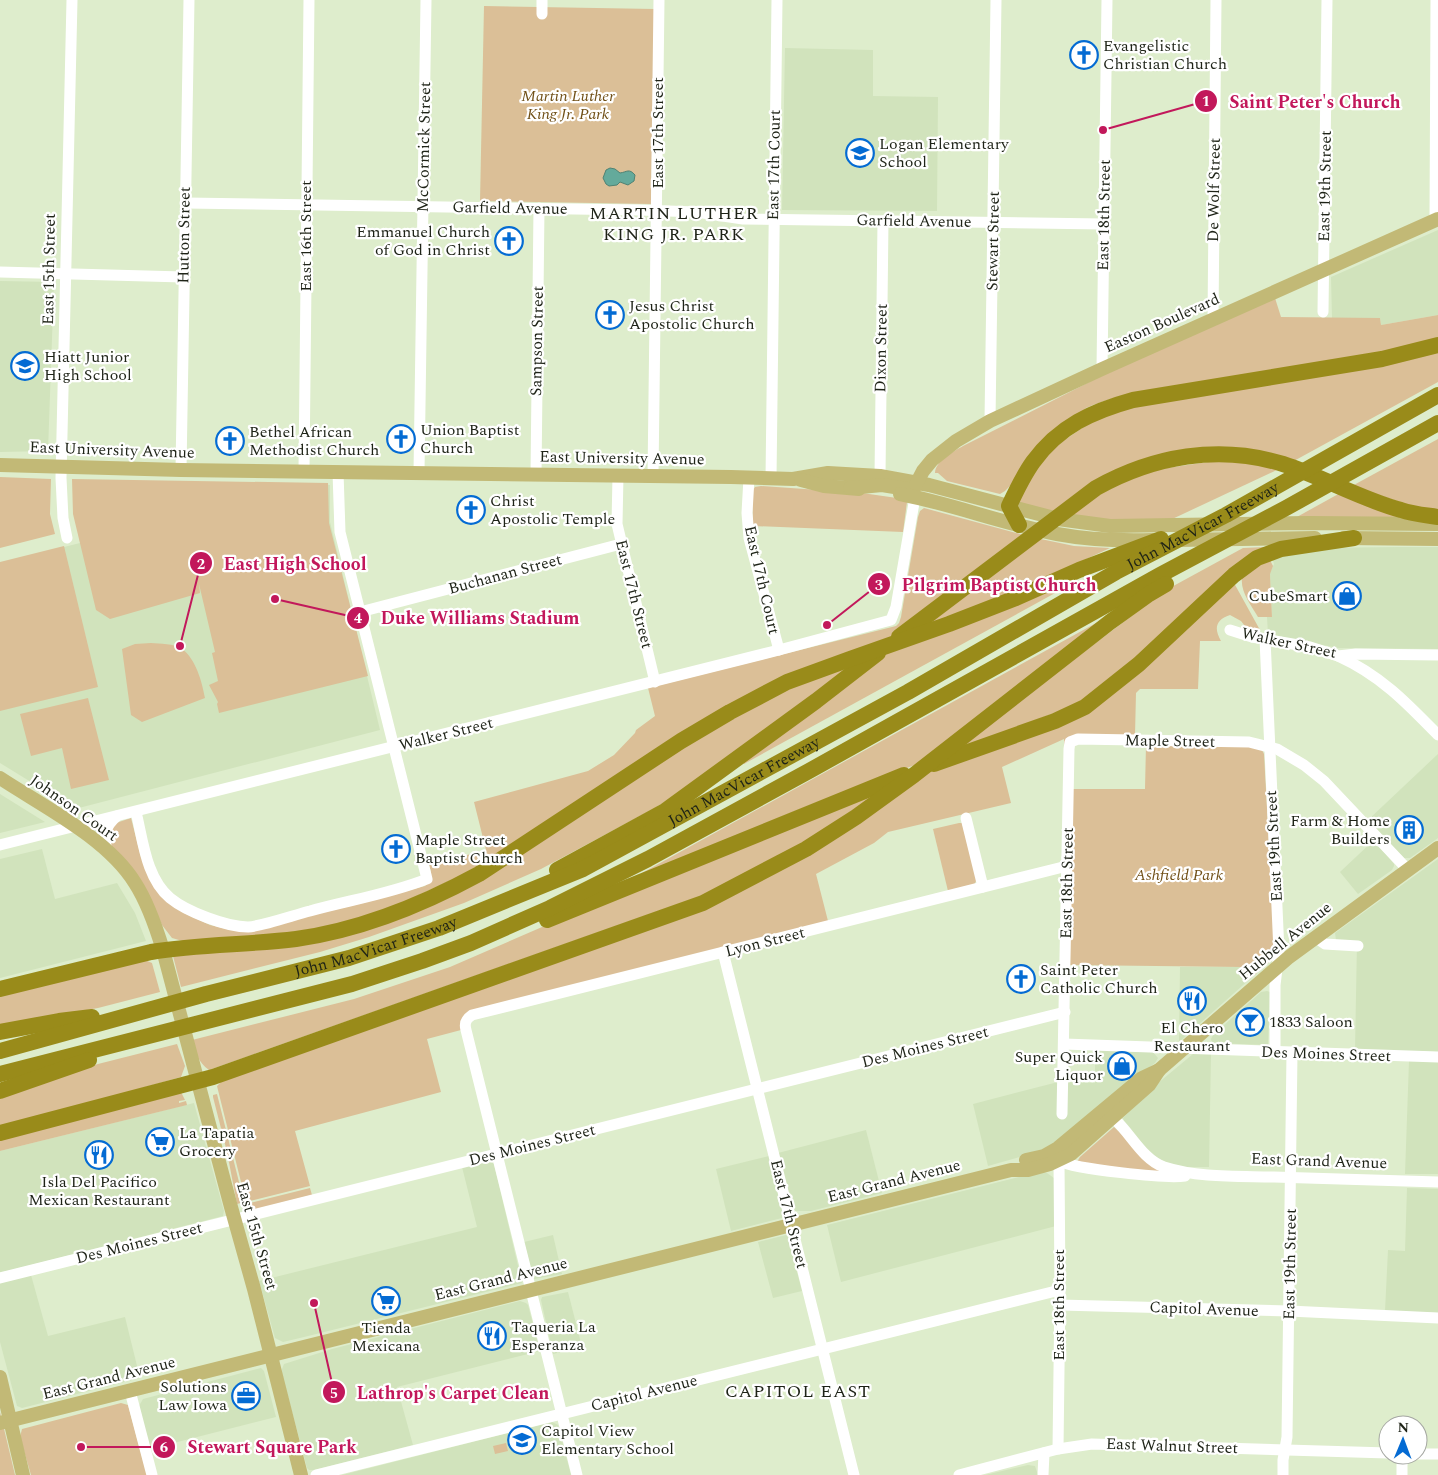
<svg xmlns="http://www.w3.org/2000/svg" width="1438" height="1475" viewBox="0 0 1438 1475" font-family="Spectral,serif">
  <rect width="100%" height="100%" fill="#deedcc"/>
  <g fill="#d1e3bc">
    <path d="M785,48L873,50V96L938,97L937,211L782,210Z"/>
    <path d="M1438,230V315L1381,325L1380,318H1332L1331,277Z"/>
    <path d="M0,281L54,282L48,451L0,452Z"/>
    <path d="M73,480L330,485V522L380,730L75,809L0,763V563L80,543Z"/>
    <path d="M1399,547H1438V649L1338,648L1268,634L1267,617H1272L1270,573L1274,564L1272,557L1309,548Z"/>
    <path d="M1438,754V838L1410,858H1404L1367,821Z"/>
    <path d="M0,794L45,822L0,833Z"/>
    <path d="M1374,840L1394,864V866L1392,870L1358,894L1340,872Z"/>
    <path d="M42,849L55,899L117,883L135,913L146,941L0,978V859Z"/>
    <path d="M1438,859V1052L1355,1050L1357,942L1336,940L1335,933Z"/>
    <path d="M1180,967H1242L1251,978L1179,1042Z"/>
    <path d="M1267,991L1270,992L1268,1045L1212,1043L1211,1039L1213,1035L1261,992Z"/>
    <path d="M1095,1050L1153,1052L1158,1058L1155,1063L1107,1100L1058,1141L1044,1150L988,1166L973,1104L1058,1082L1095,1083Z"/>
    <path d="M1193,1054H1211L1209,1167H1184L1169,1164L1149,1153L1125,1124L1123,1118L1157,1084Z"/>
    <path d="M1409,1061H1438V1174H1405Z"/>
    <path d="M194,1103L224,1211L223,1216L0,1273V1151Z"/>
    <path d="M866,1130L882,1193L811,1211H793L778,1153Z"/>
    <path d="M769,1156L783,1214L782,1218L731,1231L716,1169Z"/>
    <path d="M491,1161L494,1164L522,1283L304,1337L283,1342L275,1338L259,1281L477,1227L462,1167Z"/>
    <path d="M1044,1172L1047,1173L1054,1178L1056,1226L841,1282L827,1225L1031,1174Z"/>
    <path d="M1407,1188L1438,1189V1313L1385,1311L1388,1250L1405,1251Z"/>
    <path d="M553,1235L562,1274L534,1279L524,1242Z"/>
    <path d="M786,1235L788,1237L802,1291L773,1298L758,1242Z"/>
    <path d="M31,1275L48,1336L125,1317L140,1378L22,1408L17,1406L0,1342V1283Z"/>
    <path d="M568,1292L582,1347L553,1354L541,1300L542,1297Z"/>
    <path d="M520,1301L526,1303L528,1305L540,1351L397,1387L413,1445L314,1470H309L307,1468L282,1374V1369L284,1364L332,1349Z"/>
    <path d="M261,1368L264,1371L276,1417L150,1449L139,1406L143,1399Z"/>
    <path d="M552,1422L558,1425L571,1475H342Z"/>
    <path d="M1028,1465L1035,1466L1038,1475H985Z"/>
  </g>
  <g fill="#dbbf97">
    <path d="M484,6L655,9L651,204L480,201Z"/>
    <path d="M1275,298L1281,317L1380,318L1381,325L1438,315V339L1404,349L1148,390C1126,394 1107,399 1086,408L1005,491L1000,494L947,481L938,473H935C936,460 953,452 963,446L1127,363Z"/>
    <path d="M1438,350V382L1292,462L1193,450L1053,513L1017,504L1020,493L1050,450L1107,411Z"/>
    <path d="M1438,439V512L1424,510L1352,486Z"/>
    <path d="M1228,459L1281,468L1168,521L1101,520L1067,516L1081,505L1140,472Z"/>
    <path d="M0,477L51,479L50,514L55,534L0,548Z"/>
    <path d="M72,479L328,483L329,523L368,676L219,713L217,704L218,702L209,685L218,681L212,653L215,652L199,584L200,593L110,619L96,610L73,514Z"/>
    <path d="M761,486L862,493L904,499L907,502L903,532L753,526L752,492L755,487Z"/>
    <path d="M1342,492L1405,518H1295Z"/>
    <path d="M924,508L1024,535L889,639L817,665L473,870L393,907L332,926L272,935L186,942L172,938L162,925L151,901L108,842L113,824L131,818L141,857L184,913L210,925L231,930L346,907L425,886C433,879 432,874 429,865L486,850L474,802L588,771L614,755L635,733L636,730L655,716L648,688L896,626L899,623L901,617L918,517L920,511Z"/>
    <path d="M1036,538L1074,546L1110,548L1041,580L918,629Z"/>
    <path d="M64,546L98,687L0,711V562Z"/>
    <path d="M1265,547L1150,647L1078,704L951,752L1166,590L1243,548Z"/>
    <path d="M1269,558L1273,566L1270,574L1272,617H1258C1251,605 1240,592 1242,577Z"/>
    <path d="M1075,575L1077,581L744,764V762L893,648Z"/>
    <path d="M1234,583L1260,630H1248L1241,621L1230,615C1215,620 1214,629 1221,641H1200L1198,689H1140L1136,693L1135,735L1064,745V739L1002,767L1011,803L888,832L874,843L816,874L828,921L474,1010L461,1030L427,1039L441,1092L295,1131L310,1186L246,1202L217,1086L222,1081L683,914L925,772L1053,727Z"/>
    <path d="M1107,617L920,763L810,805L642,874V873Z"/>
    <path d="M151,643C160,644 174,643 182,649C196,659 202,682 205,698L142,722L131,715L122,649L135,644Z"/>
    <path d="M863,659L723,766L653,809L541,869L464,903L369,937L320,952L181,987L173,956L386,921L697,736L780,690Z"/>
    <path d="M88,698L109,780L71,789L62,748L31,756L20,714Z"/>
    <path d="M1146,745L1251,746L1262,750L1264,754L1275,954L1273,959L1251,978L1242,967L1070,965L1072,789H1145Z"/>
    <path d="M892,784L803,843L701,896L209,1070C198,1062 196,1053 192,1040L354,999L450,967L616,895Z"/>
    <path d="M959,823H962L977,879L974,885L948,891L933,829Z"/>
    <path d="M145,960L152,963L160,992L98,1008L0,1026V994Z"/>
    <path d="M177,1044L185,1066L181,1077L0,1128V1095L98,1064Z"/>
    <path d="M181,1092L185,1100L179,1101V1103L186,1101L187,1105L0,1151V1138Z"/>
    <path d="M217,1094L244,1202L237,1204L227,1152L213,1097V1095Z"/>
    <path d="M1114,1127L1159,1169V1173L1077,1162L1080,1157Z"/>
    <path d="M310,1188L312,1195L249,1211L246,1204Z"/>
    <path d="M121,1403L128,1405L147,1475H31L20,1437L22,1429Z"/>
    <path d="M0,1412L15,1475H0Z"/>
    <path d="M523,1438L526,1447L511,1450L509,1442Z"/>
    <path d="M506,1443L508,1451L495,1454L493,1446Z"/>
  </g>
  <path fill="#64aa9b" stroke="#4f8273" d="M610,168L615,169L620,173C627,172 629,168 635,175L634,181L628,185L620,182L617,185L609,186L606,184L603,178L606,170Z"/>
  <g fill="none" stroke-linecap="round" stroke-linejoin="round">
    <g stroke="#fff" stroke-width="11">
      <path d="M542,14V0"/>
      <path d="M185,203L640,210L696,212L743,219L1104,224"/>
      <path d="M1435,220L1436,0"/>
      <path d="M0,272L183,277"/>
      <path d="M1323,312L1327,0"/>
      <path d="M1213,319L1216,0"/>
      <path d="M1102,369L1107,0"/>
      <path d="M990,421L996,0"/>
      <path d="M181,470L189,0"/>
      <path d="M304,471L309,0"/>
      <path d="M419,473L426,0"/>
      <path d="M536,475L539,208"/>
      <path d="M618,476L617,524L655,682"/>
      <path d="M653,476L659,0"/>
      <path d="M880,476L883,221"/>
      <path d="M749,478L747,513L749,538L779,650"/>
      <path d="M771,479L777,0"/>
      <path d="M67,538L63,518L61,478L72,0"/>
      <path d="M360,612L621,544"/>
      <path d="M1230,630L1252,637L1310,647L1338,656L1356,654L1438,655"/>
      <path d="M1265,639L1279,952L1275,985V1052"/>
      <path d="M1338,656C1380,675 1406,702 1438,735"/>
      <path d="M136,812C143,840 146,878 170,898C187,912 227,927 248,927C263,926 294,915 310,911C350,900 389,894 427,879L340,532L338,472"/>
      <path d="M966,818L983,887"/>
      <path d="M0,845L779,650L891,620L896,607L915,497"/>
      <path d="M108,852C102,837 105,826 117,816"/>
      <path d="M1315,937L1325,944L1358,946"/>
      <path d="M723,952L854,1475"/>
      <path d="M1064,1044L1438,1057"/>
      <path d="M1062,1114L1069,749L1070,742L1078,739L1249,742L1277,749L1304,765L1324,781L1408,870"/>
      <path d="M1105,1114C1125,1120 1138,1158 1164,1167C1198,1178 1238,1176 1274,1177C1329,1179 1383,1180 1438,1182"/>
      <path d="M1056,1155L1059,1161C1075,1169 1166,1179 1185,1176"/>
      <path d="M0,1278L1065,1012"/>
      <path d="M1060,1305L1289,1311L1438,1318"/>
      <path d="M130,1391L152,1475"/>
      <path d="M1058,1449L1060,1290L1059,1161"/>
      <path d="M1418,1454H1438"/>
      <path d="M316,1475L1060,1290"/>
      <path d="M577,1475L466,1030C464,1023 466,1019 472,1015L1067,866"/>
      <path d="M959,1475L1058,1449L1092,1444L1388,1453"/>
      <path d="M1043,1475L1044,1453"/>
      <path d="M1283,1475V1460L1287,1437L1292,1053"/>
      <path d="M1402,1475V1455"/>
    </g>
    <g stroke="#c2b976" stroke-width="14">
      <path d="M0,465L181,470L731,477L793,479L828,473L880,476L929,485L1058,519L1110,526L1310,523L1438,524"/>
      <path d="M801,480L824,486L859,489"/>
      <path d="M850,488L882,485L913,490L923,471L932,460L956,441L990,421L1102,369L1438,219"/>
      <path d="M900,494C953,504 1003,524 1057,534C1089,540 1120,541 1153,540"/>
      <path d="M1344,538L1438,539"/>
      <path d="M1177,540L1315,538"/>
      <path d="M0,778C44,807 107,838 135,883C148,903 156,927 163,950L231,1207L254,1289L301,1475"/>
      <path d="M1026,1160L1044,1156L1058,1148L1142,1078L1159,1070L1289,957L1438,848"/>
      <path d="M0,1377L23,1475"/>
      <path d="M0,1423L1011,1170H1028L1050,1164L1071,1154L1149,1085L1159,1070"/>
    </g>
    <g stroke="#998b1a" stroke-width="16">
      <path d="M1019,525L1009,506C1016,491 1023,476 1033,462C1059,426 1093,411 1133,400L1382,359L1438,345"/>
      <path d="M899,637L1096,488C1153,456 1219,444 1283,464C1323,477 1360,499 1401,510C1413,514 1425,515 1438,517"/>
      <path d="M934,764L1055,721L1085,707L1139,664L1234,575L1257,558L1281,549L1354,538"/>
      <path d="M557,870L665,811L816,701L878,653"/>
      <path d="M547,920L904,775"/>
      <path d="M0,989L151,952C199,944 248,945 296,939C361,930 422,905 479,874L681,741L730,712L787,682L850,659L949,624L1016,598L1079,570L1161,539"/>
      <path d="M0,1032L59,1021L92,1017"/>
      <path id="s1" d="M0,1051L206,994L349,958L439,928L583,869L908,692L1116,572L1226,515L1438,395"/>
      <path d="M0,1074L352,984L422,961L471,943L550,908L648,859L809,771L1160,575L1286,508L1438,423"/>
      <path d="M0,1091L89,1060"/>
      <path d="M0,1133L213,1077L703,903L806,849L856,817L914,775L1110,622L1149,594L1166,584"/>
    </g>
  </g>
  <defs>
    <symbol id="church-ring" viewBox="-11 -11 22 22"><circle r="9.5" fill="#fff" stroke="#046bd3" stroke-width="1.5"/><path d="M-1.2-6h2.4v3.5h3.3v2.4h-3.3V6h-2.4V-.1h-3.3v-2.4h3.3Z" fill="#046bd3"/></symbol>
    <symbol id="school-ring" viewBox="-11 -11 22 22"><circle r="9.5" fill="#fff" stroke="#046bd3" stroke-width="1.5"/><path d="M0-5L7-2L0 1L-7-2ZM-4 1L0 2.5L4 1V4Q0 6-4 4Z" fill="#046bd3"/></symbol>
    <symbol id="shop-ring" viewBox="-11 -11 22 22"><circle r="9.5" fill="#fff" stroke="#046bd3" stroke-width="1.5"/><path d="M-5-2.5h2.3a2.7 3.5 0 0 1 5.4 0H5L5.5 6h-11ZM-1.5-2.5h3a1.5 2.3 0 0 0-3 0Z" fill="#046bd3"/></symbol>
    <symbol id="building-ring" viewBox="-11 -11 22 22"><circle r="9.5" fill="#fff" stroke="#046bd3" stroke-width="1.5"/><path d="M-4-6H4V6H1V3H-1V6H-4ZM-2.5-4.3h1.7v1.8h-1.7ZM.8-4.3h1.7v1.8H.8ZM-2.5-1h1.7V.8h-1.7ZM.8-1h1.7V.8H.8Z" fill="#046bd3"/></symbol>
    <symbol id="restaurant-ring" viewBox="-11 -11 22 22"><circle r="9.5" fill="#fff" stroke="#046bd3" stroke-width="1.5"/><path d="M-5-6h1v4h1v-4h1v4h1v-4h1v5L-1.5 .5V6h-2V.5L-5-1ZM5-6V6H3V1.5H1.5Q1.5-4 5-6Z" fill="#046bd3"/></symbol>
    <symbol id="bar-ring" viewBox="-11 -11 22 22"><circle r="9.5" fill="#fff" stroke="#046bd3" stroke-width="1.5"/><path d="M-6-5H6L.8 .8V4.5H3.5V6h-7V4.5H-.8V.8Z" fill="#046bd3"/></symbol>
    <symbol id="supermarket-ring" viewBox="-11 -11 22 22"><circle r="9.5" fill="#fff" stroke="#046bd3" stroke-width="1.5"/><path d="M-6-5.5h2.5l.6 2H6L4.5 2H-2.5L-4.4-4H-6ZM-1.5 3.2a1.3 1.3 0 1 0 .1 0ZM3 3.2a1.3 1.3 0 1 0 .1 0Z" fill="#046bd3"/></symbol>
    <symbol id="office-ring" viewBox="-11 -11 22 22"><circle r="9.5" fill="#fff" stroke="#046bd3" stroke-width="1.5"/><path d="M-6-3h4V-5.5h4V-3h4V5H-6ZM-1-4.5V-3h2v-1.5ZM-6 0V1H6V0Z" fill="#046bd3"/></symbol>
  </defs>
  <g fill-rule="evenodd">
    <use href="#church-ring" x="1068" y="39" width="32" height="32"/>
    <use href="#school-ring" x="844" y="137" width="32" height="32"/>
    <use href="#church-ring" x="493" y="225" width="32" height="32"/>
    <use href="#church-ring" x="594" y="299" width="32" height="32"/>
    <use href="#school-ring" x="9" y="350" width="32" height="32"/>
    <use href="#church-ring" x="385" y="423" width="32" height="32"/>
    <use href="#church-ring" x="214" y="425" width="32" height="32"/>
    <use href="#church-ring" x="455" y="494" width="32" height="32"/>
    <use href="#shop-ring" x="1331" y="580" width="32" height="32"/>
    <use href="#building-ring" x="1393" y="814" width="32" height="32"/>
    <use href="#church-ring" x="380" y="833" width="32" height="32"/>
    <use href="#church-ring" x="1005" y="963" width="32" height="32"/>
    <use href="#restaurant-ring" x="1176" y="985" width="32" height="32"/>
    <use href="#bar-ring" x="1234" y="1006" width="32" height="32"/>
    <use href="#shop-ring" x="1106" y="1050" width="32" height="32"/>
    <use href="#supermarket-ring" x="144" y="1126" width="32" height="32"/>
    <use href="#restaurant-ring" x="83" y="1139" width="32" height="32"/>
    <use href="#supermarket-ring" x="370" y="1285" width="32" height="32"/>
    <use href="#restaurant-ring" x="476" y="1320" width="32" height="32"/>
    <use href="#office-ring" x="230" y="1380" width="32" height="32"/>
    <use href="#school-ring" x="506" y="1424" width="32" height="32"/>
  </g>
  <g text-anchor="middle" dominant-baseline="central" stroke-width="4.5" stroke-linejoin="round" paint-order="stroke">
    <g font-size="16" fill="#1e2317" stroke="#fff" text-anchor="start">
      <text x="1103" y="46">Evangelistic<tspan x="1103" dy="18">Christian Church</tspan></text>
      <text x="879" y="144">Logan Elementary<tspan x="879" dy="18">School</tspan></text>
      <text x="490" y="232" text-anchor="end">Emmanuel Church<tspan x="490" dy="18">of God in Christ</tspan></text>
      <text x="629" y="306">Jesus Christ<tspan x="629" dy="18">Apostolic Church</tspan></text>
      <text x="44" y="357">Hiatt Junior<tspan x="44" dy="18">High School</tspan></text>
      <text x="420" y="430">Union Baptist<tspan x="420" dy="18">Church</tspan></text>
      <text x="249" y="432">Bethel African<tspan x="249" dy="18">Methodist Church</tspan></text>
      <text x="490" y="501">Christ<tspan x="490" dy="18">Apostolic Temple</tspan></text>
      <text x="1328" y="596" text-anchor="end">CubeSmart</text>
      <text x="1390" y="821" text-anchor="end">Farm &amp; Home<tspan x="1390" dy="18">Builders</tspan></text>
      <text x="415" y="840">Maple Street<tspan x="415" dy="18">Baptist Church</tspan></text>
      <text x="1040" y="970">Saint Peter<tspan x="1040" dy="18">Catholic Church</tspan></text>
      <text x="1269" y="1022">1833 Saloon</text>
      <text x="1192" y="1028" text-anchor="middle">El Chero<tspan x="1192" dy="18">Restaurant</tspan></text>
      <text x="1103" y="1057" text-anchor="end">Super Quick<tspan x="1103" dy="18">Liquor</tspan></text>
      <text x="179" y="1133">La Tapatia<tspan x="179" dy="18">Grocery</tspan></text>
      <text x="99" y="1182" text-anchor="middle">Isla Del Pacifico<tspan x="99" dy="18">Mexican Restaurant</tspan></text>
      <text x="511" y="1327">Taqueria La<tspan x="511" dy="18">Esperanza</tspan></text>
      <text x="386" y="1328" text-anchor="middle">Tienda<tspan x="386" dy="18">Mexicana</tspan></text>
      <text x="227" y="1387" text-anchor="end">Solutions<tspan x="227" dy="18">Law Iowa</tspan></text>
      <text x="541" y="1431">Capitol View<tspan x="541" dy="18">Elementary School</tspan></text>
    </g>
    <g font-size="16" font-style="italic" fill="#715017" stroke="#fff">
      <text x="568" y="96">Martin Luther<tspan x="568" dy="18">King Jr. Park</tspan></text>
      <text x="1179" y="875">Ashfield Park</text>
    </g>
    <g font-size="16" fill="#1e2317" stroke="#fff">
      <text transform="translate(658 133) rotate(-90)">East 17th Street</text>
      <text transform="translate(424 147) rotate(-89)">McCormick Street</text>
      <text transform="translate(774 165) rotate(-89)">East 17th Court</text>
      <text transform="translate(1325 186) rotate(-89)">East 19th Street</text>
      <text transform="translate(1214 190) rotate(-89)">De Wolf Street</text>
      <text transform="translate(510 208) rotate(1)">Garfield Avenue</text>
      <text transform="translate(1104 215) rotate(-89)">East 18th Street</text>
      <text transform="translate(914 221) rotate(1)">Garfield Avenue</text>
      <text transform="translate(184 235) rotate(-89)">Hutton Street</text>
      <text transform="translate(306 236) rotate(-90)">East 16th Street</text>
      <text transform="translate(993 241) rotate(-89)">Stewart Street</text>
      <text transform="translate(49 269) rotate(-89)">East 15th Street</text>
      <text transform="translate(1162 323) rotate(-24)">Easton Boulevard</text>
      <text transform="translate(537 341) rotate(-89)">Sampson Street</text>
      <text transform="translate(881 348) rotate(-89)">Dixon Street</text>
      <text transform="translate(112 450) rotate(2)">East University Avenue</text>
      <text transform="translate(622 458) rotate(1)">East University Avenue</text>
      <text stroke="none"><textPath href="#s1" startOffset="1320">John MacVicar Freeway</textPath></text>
      <text transform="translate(505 574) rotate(-15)">Buchanan Street</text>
      <text transform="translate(762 580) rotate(77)">East 17th Court</text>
      <text transform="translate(634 594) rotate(76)">East 17th Street</text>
      <text transform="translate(1289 643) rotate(12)">Walker Street</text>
      <text transform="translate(446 734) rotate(-14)">Walker Street</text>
      <text transform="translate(1170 741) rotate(1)">Maple Street</text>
      <text stroke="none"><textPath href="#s1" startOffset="795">John MacVicar Freeway</textPath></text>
      <text transform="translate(74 808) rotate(35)">Johnson Court</text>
      <text transform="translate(1274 846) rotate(-93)">East 19th Street</text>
      <text transform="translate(1067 883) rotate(-89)">East 18th Street</text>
      <text transform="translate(1285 941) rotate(-39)">Hubbell Avenue</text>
      <text transform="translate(765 942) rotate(-14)">Lyon Street</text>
      <text stroke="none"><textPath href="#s1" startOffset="390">John MacVicar Freeway</textPath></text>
      <text transform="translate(925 1047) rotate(-14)">Des Moines Street</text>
      <text transform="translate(1326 1054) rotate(2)">Des Moines Street</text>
      <text transform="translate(532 1145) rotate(-14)">Des Moines Street</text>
      <text transform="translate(1319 1161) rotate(2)">East Grand Avenue</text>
      <text transform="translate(894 1181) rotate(-14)">East Grand Avenue</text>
      <text transform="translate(789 1214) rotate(76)">East 17th Street</text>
      <text transform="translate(257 1236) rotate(74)">East 15th Street</text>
      <text transform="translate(139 1243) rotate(-14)">Des Moines Street</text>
      <text transform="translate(1290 1264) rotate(-89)">East 19th Street</text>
      <text transform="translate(501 1279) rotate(-14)">East Grand Avenue</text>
      <text transform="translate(1059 1305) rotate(-90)">East 18th Street</text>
      <text transform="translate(1204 1309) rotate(2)">Capitol Avenue</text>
      <text transform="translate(109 1378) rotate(-14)">East Grand Avenue</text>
      <text transform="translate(644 1393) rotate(-14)">Capitol Avenue</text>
      <text transform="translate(1172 1446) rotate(2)">East Walnut Street</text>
    </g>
    <g font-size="18" letter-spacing="1" fill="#1e2317" stroke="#fff">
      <text x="674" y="213">MARTIN LUTHER<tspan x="674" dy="21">KING JR. PARK</tspan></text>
      <text x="798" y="1391">CAPITOL EAST</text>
    </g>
  </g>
  <path fill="none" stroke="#c2185b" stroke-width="2" d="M1103 130L1206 101M180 646L201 563M827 625L879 584M275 599L358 618M314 1303L334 1392M81 1447L164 1447"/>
  <g fill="#c2185b" stroke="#fff" stroke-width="2">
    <circle cx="1103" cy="130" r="5"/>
    <circle cx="180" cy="646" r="5"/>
    <circle cx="827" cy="625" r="5"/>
    <circle cx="275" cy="599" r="5"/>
    <circle cx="314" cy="1303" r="5"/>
    <circle cx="81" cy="1447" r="5"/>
    <circle cx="1206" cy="101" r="12"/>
    <circle cx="201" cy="563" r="12"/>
    <circle cx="879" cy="584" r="12"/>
    <circle cx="358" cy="618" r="12"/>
    <circle cx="334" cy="1392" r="12"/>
    <circle cx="164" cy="1447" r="12"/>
  </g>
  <g font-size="15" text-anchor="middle" font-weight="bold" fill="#fff">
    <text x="1206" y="106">1</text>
    <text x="201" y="569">2</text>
    <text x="879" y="590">3</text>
    <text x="358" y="623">4</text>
    <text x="334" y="1398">5</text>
    <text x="164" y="1452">6</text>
  </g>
  <g font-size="18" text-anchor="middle" font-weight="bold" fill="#c2185b" stroke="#fff" stroke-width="4.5" stroke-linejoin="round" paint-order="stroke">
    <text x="1315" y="108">Saint Peter's Church</text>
    <text x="295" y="570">East High School</text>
    <text x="999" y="591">Pilgrim Baptist Church</text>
    <text x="480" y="624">Duke Williams Stadium</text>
    <text x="453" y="1399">Lathrop's Carpet Clean</text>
    <text x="272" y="1453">Stewart Square Park</text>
  </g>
  <g transform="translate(1403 1440) rotate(1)"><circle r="24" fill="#ffffff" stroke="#a5a7a2"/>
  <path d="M0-4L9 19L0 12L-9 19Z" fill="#046bd3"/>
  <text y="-8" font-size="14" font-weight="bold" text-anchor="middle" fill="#1e2317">N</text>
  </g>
</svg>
